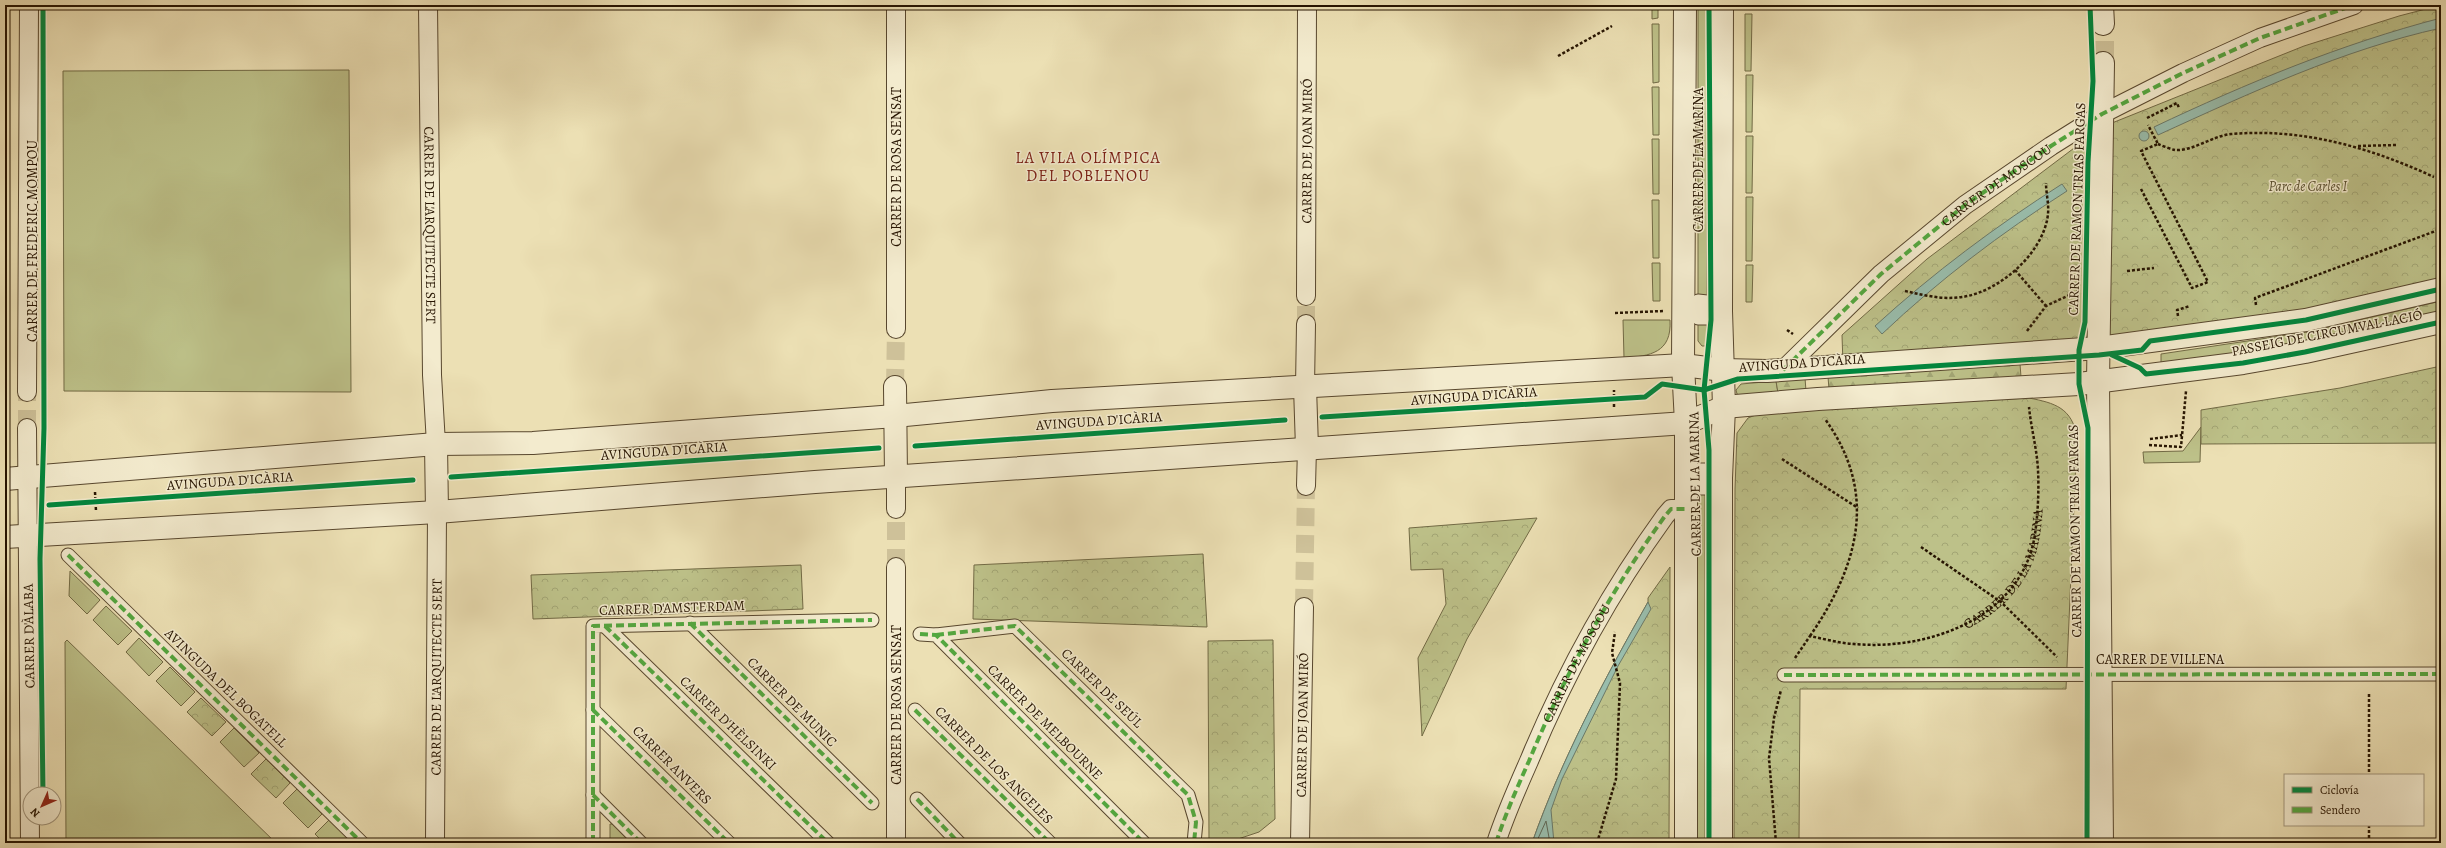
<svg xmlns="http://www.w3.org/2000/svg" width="2446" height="848" viewBox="0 0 2446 848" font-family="Alegreya,serif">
  <defs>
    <pattern id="forest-firs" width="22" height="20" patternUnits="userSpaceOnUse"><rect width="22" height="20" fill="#bdc189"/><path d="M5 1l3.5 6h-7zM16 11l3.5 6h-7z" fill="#a2a574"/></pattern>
    <pattern id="park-crowns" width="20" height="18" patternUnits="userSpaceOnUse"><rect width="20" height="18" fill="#bdc189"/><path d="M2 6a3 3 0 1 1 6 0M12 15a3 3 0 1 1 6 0" fill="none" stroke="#a2a574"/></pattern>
  </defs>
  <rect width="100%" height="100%" fill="#ece0b4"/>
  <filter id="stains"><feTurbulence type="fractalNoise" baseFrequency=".005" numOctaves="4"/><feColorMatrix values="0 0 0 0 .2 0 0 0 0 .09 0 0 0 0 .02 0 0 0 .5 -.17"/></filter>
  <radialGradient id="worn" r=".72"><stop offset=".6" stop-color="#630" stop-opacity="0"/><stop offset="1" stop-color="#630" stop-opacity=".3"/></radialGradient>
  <g fill="#bdc189" stroke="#726a45">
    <path d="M1652,5H1658V18L1652,19Z"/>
    <path d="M1698,5H1707V302L1698,301Z"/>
    <path d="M1745,14H1752L1751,71H1745Z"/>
    <path d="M1652,24H1659V82L1653,83Z"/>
    <path d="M349,70L351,392L64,391L63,71Z"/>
    <path d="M1746,75H1753L1752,132H1746Z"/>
    <path d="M1652,87H1659V135H1653Z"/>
    <path d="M1746,136H1753L1752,193H1746Z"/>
    <path d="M1652,139H1659V194H1653Z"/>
    <path d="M1746,197H1753L1752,261H1746Z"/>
    <path d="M1652,200H1659V258H1653Z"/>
    <path d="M1652,263H1660V301H1653Z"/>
    <path d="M1746,265H1753L1752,302H1746Z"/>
    <path d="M1698,318H1707V343L1705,346H1702L1698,341Z"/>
    <path d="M1623,320H1670C1672,353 1650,356 1624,358Z"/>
    <path d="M2307,332L2310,342L2161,365V354Z"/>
    <path d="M1776,381L1778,393L1742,396L1737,394L1736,390L1741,384Z"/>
    <path d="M2201,427L2200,462L2144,463L2143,452L2183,451Z"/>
    <rect x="1697" y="488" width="8" height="355"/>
    <path d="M70,571L100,600L87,614L69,596Z"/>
    <path d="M106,606L132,631L118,645L93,620Z"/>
    <path d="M139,638L163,662L149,676L126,652Z"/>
    <path d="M67,640L276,843H66L65,642Z"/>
    <path d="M170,667L195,692L181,706L156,681Z"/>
    <path d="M234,728L259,753L244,767L220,742Z"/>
    <path d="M297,789L322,814L308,828L283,803Z"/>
    <path d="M329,820L352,843H324L315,834Z"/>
  </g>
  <g fill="url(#forest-firs)" stroke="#726a45">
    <path d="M2441,301V313L2310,342L2307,332Z"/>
    <path d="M2020,364L2021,377L1829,389L1828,377Z"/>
    <path d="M1805,378L1806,391L1778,393L1776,381Z"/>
  </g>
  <g fill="url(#park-crowns)" stroke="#726a45">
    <path d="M2441,5V293L2306,320L1843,365L1842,335L1927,259L2102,127L2304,46L2399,16Z"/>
    <path d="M2441,366V443L2201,444V410L2340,388Z"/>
    <path d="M2029,398C2055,403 2072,408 2077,437L2066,689H1800L1799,843H1734L1735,489L1737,433L1748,418L1763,412Z"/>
    <path d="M1537,518L1467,639L1422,736L1418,658L1446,604L1443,569L1411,570L1409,528Z"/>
    <path d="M1203,554L1207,627L973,619L974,565Z"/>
    <path d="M801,565L803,609L533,619L531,575Z"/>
    <path d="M1670,567L1669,843H1532C1562,758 1604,680 1648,602V598Z"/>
    <path d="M1273,640L1275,819L1259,832L1235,840V843H1209L1208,641Z"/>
    <path d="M201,698L226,722L212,736L187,712Z"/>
    <path d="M266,759L290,783L276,798L251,774Z"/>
    <path d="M610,824H618L636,843H610Z"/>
  </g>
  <g fill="#99bdac" stroke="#6b7968">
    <path d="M2441,18V28C2342,50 2250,93 2158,135L2154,127C2247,83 2341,44 2441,18Z"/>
    <circle cx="2144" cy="136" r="5"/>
    <path d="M2062,184L2067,191C2001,233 1939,280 1882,334L1875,326C1933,273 1996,226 2062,184Z"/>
    <path d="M1648,602L1651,609L1618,666L1562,779L1551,810L1554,843H1532C1562,758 1604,680 1648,602Z"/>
  </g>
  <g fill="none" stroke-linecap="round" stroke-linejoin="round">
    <path stroke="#606856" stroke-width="1" d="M1536,843L1546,821L1550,843"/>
    <g stroke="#cec199" stroke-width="18" stroke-dasharray="18 9" stroke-linecap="butt">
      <path d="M1306,324V296"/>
      <path d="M895,387L896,329"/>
      <path d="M27,428V392"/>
      <path d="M896,567V509"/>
      <path d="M1304,607L1306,486"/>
    </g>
    <path stroke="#cec199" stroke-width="22" stroke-dasharray="22 11" stroke-linecap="butt" d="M2103,63V24"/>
    <defs>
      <g id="pedestrian">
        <path d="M1698,301L1707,302V318H1698Z"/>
        <rect x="1697" y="470" width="8" height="18"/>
        <path d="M68,555L362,843"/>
        <path d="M690,623L872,803"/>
        <path d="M605,626L828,843"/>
        <path d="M920,634L936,635L1144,843"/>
        <path d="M936,635L1015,626L1188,795L1196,822L1194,843"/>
        <path d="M1784,675L2441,674"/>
        <path d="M593,710L729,843"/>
        <path d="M915,710L1050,843"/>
        <path d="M593,795L641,843"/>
        <path d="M917,799L959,843"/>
        <path d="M593,843V626L872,620"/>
      </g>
      <g id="minor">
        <path id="s2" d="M428,5L432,375L436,444"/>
        <path id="s3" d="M1306,296L1307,5"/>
        <path d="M896,329V5"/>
        <path id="s4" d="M1783,370L1881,274L1965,205L2051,146L2102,114L2183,73L2260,38L2354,5"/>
        <path d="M1305,387L1306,324"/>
        <path d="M27,392L29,5"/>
        <path d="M27,428L30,843"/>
        <path d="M896,477V509"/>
        <path d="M1306,486L1307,448"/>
        <path id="s5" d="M435,843L437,512"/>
        <path d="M896,843V567"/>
        <path id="s6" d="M1300,843L1304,607"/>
        <path d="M1496,843C1505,815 1517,788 1529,761C1565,674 1610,592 1665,516L1671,509H1685"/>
      </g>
      <g id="tertiary">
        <path d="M1685,5L1683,365L1686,423V843"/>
        <path d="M2102,5L2103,24"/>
        <path d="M895,387L896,477"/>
        <path d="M1305,387L1307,448"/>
        <path d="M436,444L437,512"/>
        <path d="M5,479L436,444L533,443L895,416L1052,401L1683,365L1723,370L1767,371L2099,348L2306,320L2441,289"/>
        <path d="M5,537L437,512L815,482L1686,423L1724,407L1818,399L2079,384L2243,363L2305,352L2441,322"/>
        <path d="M1721,843V478L1724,407L1721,311L1722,5"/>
        <path d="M2102,843L2098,381L2103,63"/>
      </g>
    </defs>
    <use href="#pedestrian" stroke="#58472e" stroke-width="15"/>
    <use href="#minor" stroke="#58472e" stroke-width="20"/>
    <use href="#tertiary" stroke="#58472e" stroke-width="24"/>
    <g stroke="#261401" stroke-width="2.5" stroke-dasharray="3 2" stroke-linecap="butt">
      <path d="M1558,56L1612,26"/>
      <path d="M2147,118L2177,103L2179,108"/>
      <path d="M2158,144C2163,146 2170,149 2175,150C2194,151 2212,136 2231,134C2302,128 2369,147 2434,177"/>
      <path d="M2358,146L2396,145"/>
      <path d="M2141,189L2192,288L2208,282L2141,151L2158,144L2148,125"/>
      <path d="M2015,270L2046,306"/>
      <path d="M2127,271L2154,268"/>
      <path d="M1905,291C1923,295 1942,300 1962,297C1999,292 2044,253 2048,214C2049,204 2046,193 2046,183"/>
      <path d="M2256,305L2255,298L2441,229"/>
      <path d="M1615,313L1663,311"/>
      <path d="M2178,316L2177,310L2190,306"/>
      <path d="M1787,330L1793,334"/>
      <path d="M2027,331L2046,306L2078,291"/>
      <path d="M1614,407V390"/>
      <path d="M1327,417L1645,397L1654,389"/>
      <path d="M2150,439L2182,435"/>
      <path d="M916,445L1285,420"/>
      <path d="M2149,445L2181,447L2186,391"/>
      <path d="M1782,459L1858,508"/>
      <path d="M457,477L875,448"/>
      <path d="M95,492L96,511"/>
      <path d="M49,505L413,480"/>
      <path d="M1921,547L2001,602L2057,657"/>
      <path d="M1810,636C1858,566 1879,494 1825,419"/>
      <path id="s1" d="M1795,658L1810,636C1824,639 1839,643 1854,644C1929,651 2023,617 2035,534C2038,514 2039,490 2038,470C2037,449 2031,428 2029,407"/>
      <path d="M2369,694V775"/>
      <path d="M2369,825V843"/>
      <path d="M1597,843L1616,779L1620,683L1612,653L1615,632"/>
      <path d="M1776,843L1769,758L1774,718L1781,690"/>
    </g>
    <use href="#pedestrian" stroke="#f3ebce" stroke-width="13"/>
    <use href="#minor" stroke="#f3ebce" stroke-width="18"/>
    <use href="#tertiary" stroke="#f3ebce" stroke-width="22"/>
    <g stroke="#53a840" stroke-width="4" stroke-dasharray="8 4" stroke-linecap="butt">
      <path d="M1783,370L1881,274L1965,205L2051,146L2102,114L2183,73L2260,38L2354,5"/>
      <path d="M68,555L362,843"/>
      <path d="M690,623L872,803"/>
      <path d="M605,626L828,843"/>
      <path d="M920,634L936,635L1144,843"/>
      <path d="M936,635L1015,626L1188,795L1196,822L1194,843"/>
      <path d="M1784,675L2441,674"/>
      <path d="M593,710L729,843"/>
      <path d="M915,710L1050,843"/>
      <path d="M593,795L641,843"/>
      <path d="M917,799L959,843"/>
      <path d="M593,843V626L872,620"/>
      <path id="s7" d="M1496,843C1505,815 1517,788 1529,761C1565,674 1610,592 1665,516L1671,509H1685"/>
    </g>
    <defs>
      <g id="cycleway">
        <path d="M2112,355L2140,368L2146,374L2243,363L2305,352L2441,322"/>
        <path d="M1322,417L1645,397L1662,384L1704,390L1738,379L2099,355L2142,350L2150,341L2306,320L2441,289"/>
        <path d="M915,446L1285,420"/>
        <path d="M451,477L879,448"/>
        <path d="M49,505L413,480"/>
        <path d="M43,794L40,559L44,428L43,5"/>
        <path d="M1709,843V450L1704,390L1711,320L1709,5"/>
        <path d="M2087,843L2088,428L2079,384V350L2085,322L2088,162L2093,81L2090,5"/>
      </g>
    </defs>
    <use href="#cycleway" stroke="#f3ebce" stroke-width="8"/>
    <use href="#cycleway" stroke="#00873e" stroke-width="5"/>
  </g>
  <g text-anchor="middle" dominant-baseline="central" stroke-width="3" stroke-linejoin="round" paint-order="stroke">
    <g font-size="14" fill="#261401" stroke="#f3ebce">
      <text stroke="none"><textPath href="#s3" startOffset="145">CARRER DE JOAN MIRÓ</textPath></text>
      <text transform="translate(1698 160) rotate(-90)">CARRER DE LA MARINA</text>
      <text transform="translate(896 167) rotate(-90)">CARRER DE ROSA SENSAT</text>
      <text stroke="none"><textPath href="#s4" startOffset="283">CARRER DE MOSCOU</textPath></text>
      <text transform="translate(2077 209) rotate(-88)">CARRER DE RAMON TRIAS FARGAS</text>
      <text stroke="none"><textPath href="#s2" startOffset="220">CARRER DE L'ARQUITECTE SERT</textPath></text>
      <text transform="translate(32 241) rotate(-90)">CARRER DE FREDERIC MOMPOU</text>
      <text transform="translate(2327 333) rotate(-11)">PASSEIG DE CIRCUMVAL·LACIÓ</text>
      <text transform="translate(1802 363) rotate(-4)">AVINGUDA D'ICÀRIA</text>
      <text transform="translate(1474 396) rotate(-4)">AVINGUDA D'ICÀRIA</text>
      <text transform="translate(1099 421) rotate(-4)">AVINGUDA D'ICÀRIA</text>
      <text transform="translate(664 451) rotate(-4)">AVINGUDA D'ICÀRIA</text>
      <text transform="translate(230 481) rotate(-4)">AVINGUDA D'ICÀRIA</text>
      <text transform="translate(1695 484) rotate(-91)">CARRER DE LA MARINA</text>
      <text transform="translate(2075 531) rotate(-91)">CARRER DE RAMON TRIAS FARGAS</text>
      <text stroke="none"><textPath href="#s1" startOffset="257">CARRER DE LA MARINA</textPath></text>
      <text transform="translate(672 608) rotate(-2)">CARRER D'AMSTERDAM</text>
      <text transform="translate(29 636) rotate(-91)">CARRER D'ÀLABA</text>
      <text x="2160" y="659">CARRER DE VILLENA</text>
      <text stroke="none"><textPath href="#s7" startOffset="197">CARRER DE MOSCOU</textPath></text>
      <text stroke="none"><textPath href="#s5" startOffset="166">CARRER DE L'ARQUITECTE SERT</textPath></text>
      <text transform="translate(226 688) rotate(44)">AVINGUDA DEL BOGATELL</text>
      <text transform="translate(1102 688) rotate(44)">CARRER DE SEÚL</text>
      <text transform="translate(792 702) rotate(45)">CARRER DE MUNIC</text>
      <text transform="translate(896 705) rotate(-90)">CARRER DE ROSA SENSAT</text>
      <text transform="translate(1045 722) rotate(45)">CARRER DE MELBOURNE</text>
      <text transform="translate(728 723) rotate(44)">CARRER D'HÈLSINKI</text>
      <text stroke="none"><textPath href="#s6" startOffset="118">CARRER DE JOAN MIRÓ</textPath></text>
      <text transform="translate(672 765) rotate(45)">CARRER ANVERS</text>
      <text transform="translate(994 765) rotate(45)">CARRER DE LOS ANGELES</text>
    </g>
    <g font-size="14" font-style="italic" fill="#5b5131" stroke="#f3ebce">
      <text x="2308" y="186">Parc de Carles I</text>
    </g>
    <g font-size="16" letter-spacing="1" fill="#7a1f14" stroke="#f3ebce">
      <text x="1088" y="158">LA VILA OLÍMPICA<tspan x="1088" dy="18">DEL POBLENOU</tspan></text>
    </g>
  </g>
  <rect width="2446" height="848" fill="none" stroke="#ece0b4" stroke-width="20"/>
  <rect x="6" y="6" width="2434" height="836" fill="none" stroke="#261401" stroke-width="2"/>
  <rect x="10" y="10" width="2426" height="828" fill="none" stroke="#261401"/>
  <rect x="2284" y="774" width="140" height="52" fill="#f3ebce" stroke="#a1957c"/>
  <rect x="2292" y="787" width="20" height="6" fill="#00873e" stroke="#a1957c"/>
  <text x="2320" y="794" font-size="12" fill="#261401">Ciclovía</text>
  <rect x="2292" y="807" width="20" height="6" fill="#53a840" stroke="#a1957c"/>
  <text x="2320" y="814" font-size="12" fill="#261401">Sendero</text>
  <g transform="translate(42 806) rotate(225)"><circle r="19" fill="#f3ebce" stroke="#a1957c"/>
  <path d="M0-3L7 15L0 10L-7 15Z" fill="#8f2418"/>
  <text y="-6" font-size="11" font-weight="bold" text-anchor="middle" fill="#261401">N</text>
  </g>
  <rect width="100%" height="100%" filter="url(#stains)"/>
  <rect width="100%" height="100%" fill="url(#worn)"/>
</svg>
